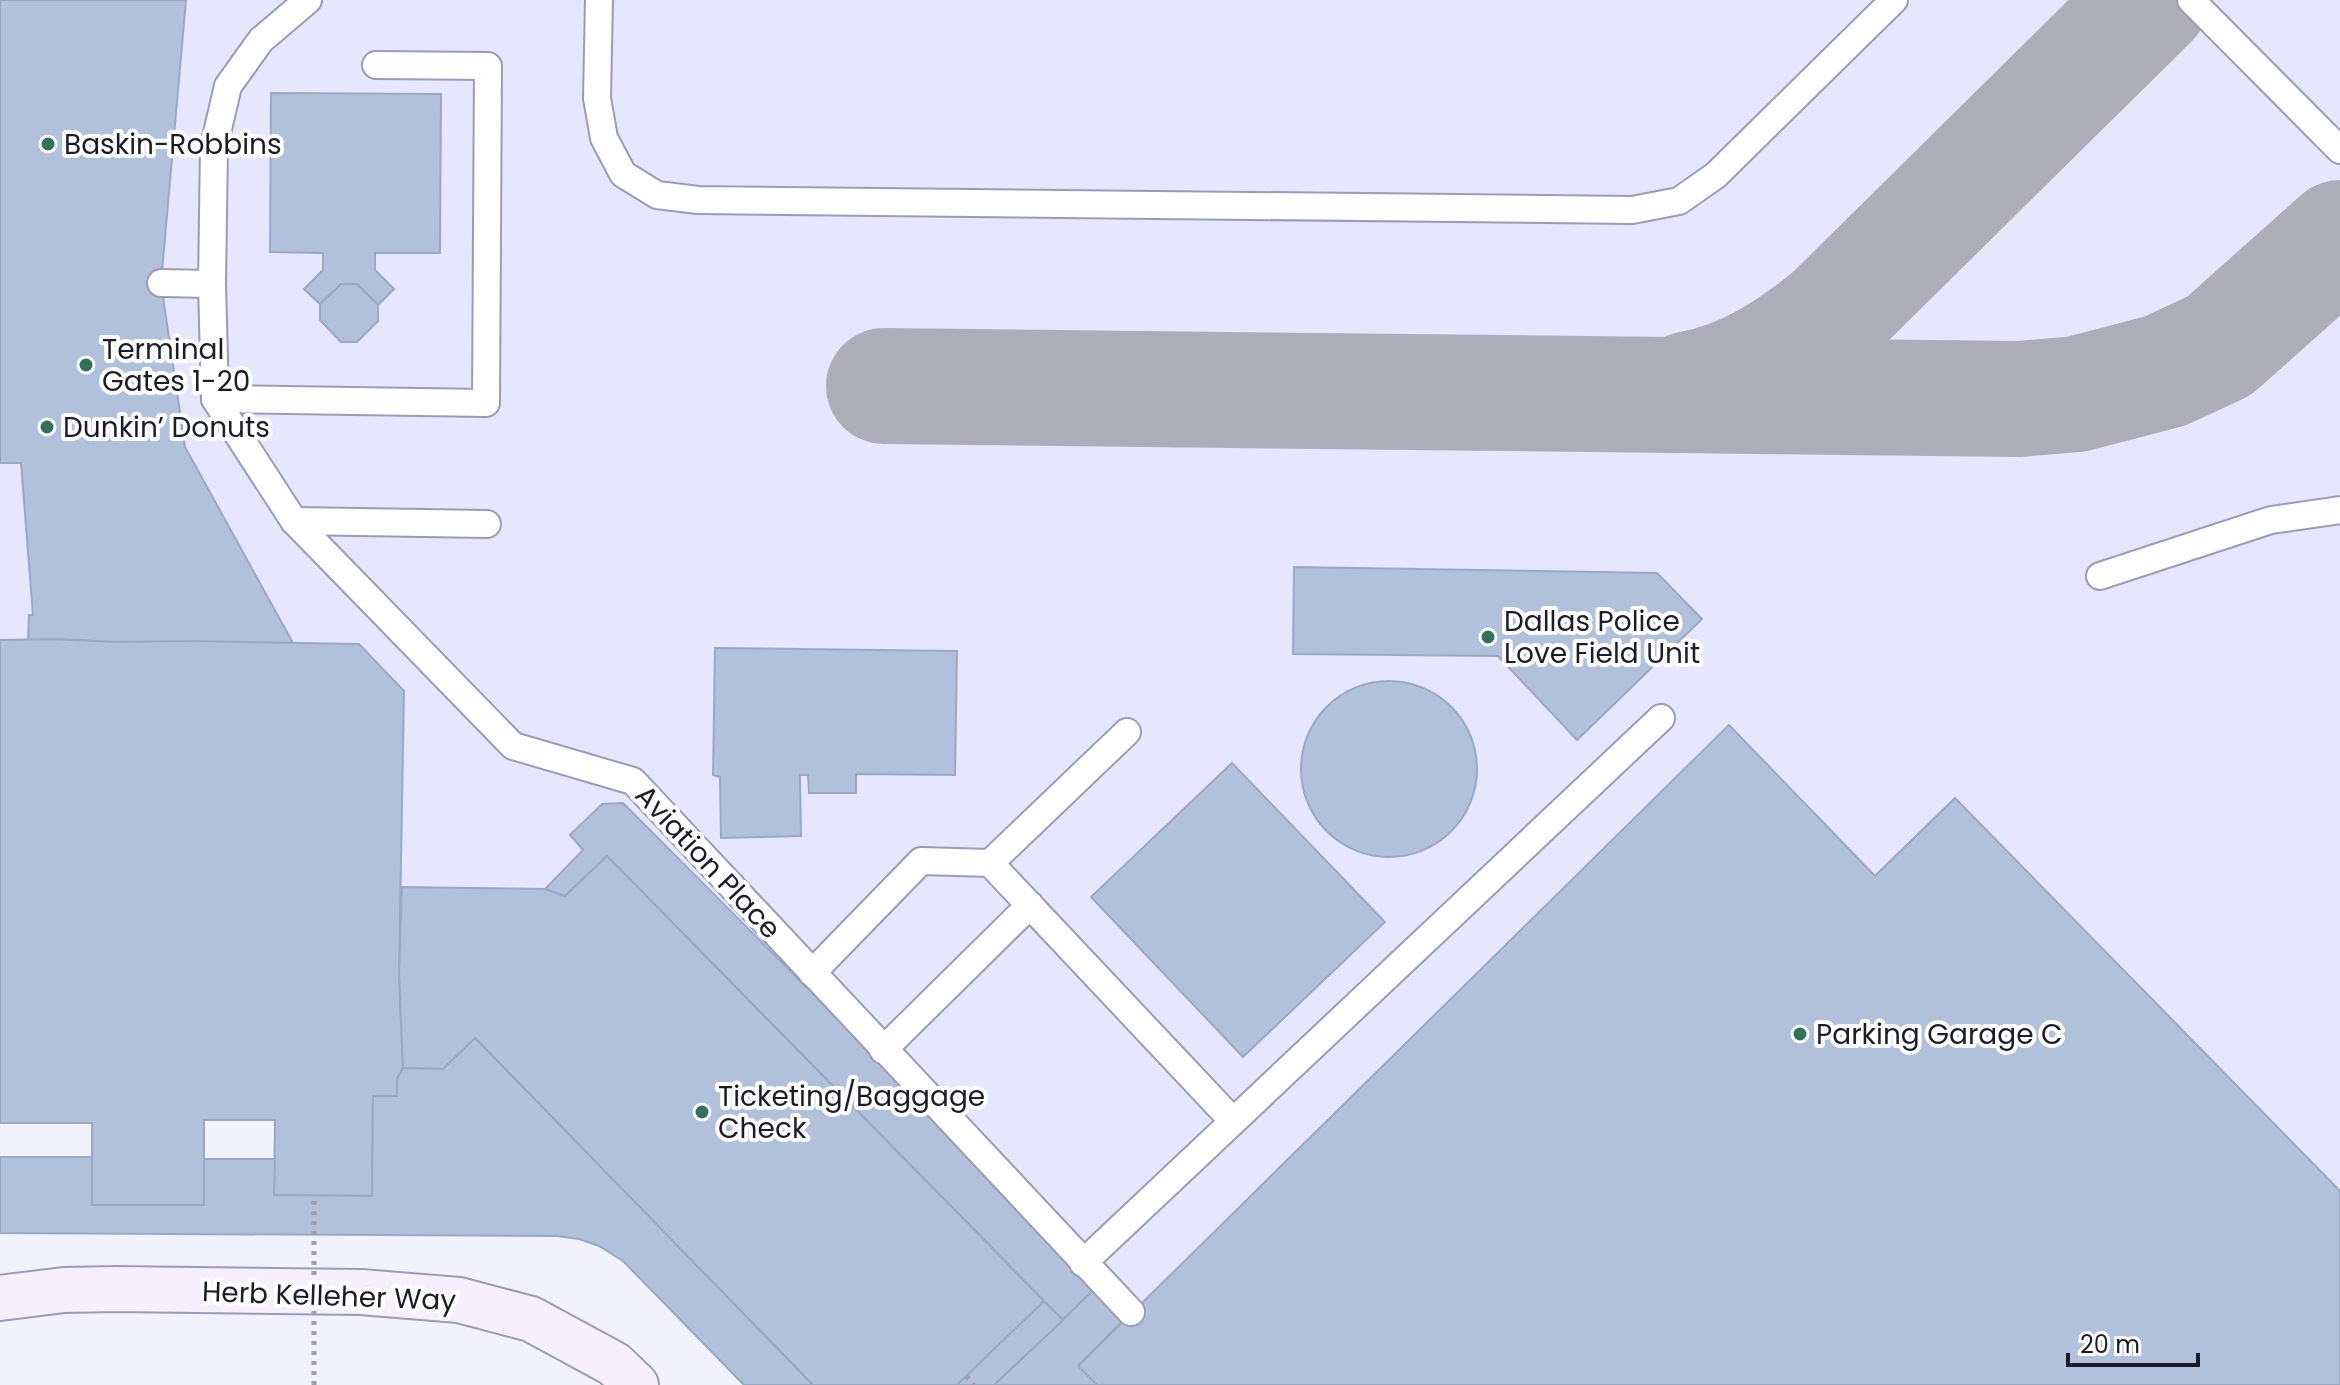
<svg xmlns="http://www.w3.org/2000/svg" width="2340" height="1385" viewBox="0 0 2340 1385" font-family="Poppins,sans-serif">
  <rect width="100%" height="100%" fill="#f1f2fe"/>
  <path fill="#e6e7fe" d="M0,0H2340V1385H801L651,1255L275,1159L274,1120H205L204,1159L92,1205L91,1123H0Z"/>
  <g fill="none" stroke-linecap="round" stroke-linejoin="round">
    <g stroke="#acadb8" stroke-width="116">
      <path d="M884,386L2019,399L2077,394L2165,371L2219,346L2340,238"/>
      <path d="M1690,389C1745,379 1791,349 1833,314L2151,0"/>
    </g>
  </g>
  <g fill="#b1c0db" stroke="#9aa9c3" stroke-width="2">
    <path d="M0,0H186L161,283L185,447L293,643L115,642L53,639L28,641L29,615H33L21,463H0Z"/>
    <path d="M271,93L441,94L440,253H375V270L394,289L378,305L357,284H341L320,304L304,289L323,270V253L270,252Z"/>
    <path d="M341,284H357L378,305V321L357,342H341L320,320V304Z"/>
    <path d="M1294,567L1657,573L1702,619L1577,740L1498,656L1293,654Z"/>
    <path d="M53,639L115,642L190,641L359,644L404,691L399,974L403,1068L397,1079V1096H373L372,1196L274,1195L275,1120H204V1205H92V1123H0V640Z"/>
    <path d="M715,648L957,651L955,775L856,774V793H809L808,775H800L801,836L721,838L720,777L713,775Z"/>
    <circle cx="1389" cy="769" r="88"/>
    <path d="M1729,725L1875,876L1955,798L2340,1191V1385H1097L1078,1366Z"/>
    <path d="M1232,763L1385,922L1243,1057L1091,897Z"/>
    <path d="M623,803L1101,1283L1063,1320L607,856L565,896L545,889L583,850L570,835L602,804Z"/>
    <path d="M607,856L1044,1301L957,1385H813L475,1038L443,1069L403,1068L399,974L402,887L545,889L565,896Z"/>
    <path d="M475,1038L813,1385H744L623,1261L599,1246L579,1239L557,1236L0,1233V1157H92V1205H204V1159H275L274,1195L372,1196L373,1096H397V1079L403,1068L443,1069Z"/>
    <path d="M1101,1283L1131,1312L1078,1366L1097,1385H994Z"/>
    <path d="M1044,1301L1063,1320L994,1385H957Z"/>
  </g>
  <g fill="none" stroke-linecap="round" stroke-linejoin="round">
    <defs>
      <g id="service">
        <path d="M308,0L261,40L228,86L214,146L212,284L215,399L294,521L513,746L633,781L1131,1312"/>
        <path d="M599,0L597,98L604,138L623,174L657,195L698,200L1632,210L1679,201L1716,175L1894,0"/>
        <path d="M2191,0L2340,150"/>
        <path d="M161,283L212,284"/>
        <path d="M215,399L486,403L488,66L376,65"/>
        <path d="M294,521L487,524"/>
        <path d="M2100,576L2271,520L2340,510"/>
        <path d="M990,863L1127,732"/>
        <path d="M812,973L921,861L990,863L1233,1121"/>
        <path d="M883,1050L1030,905"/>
        <path d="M1083,1263L1661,718"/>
      </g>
      <path id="secondary" d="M0,1298L64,1290L116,1289L361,1292L459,1300L531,1319L614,1364L636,1385"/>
    </defs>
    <use href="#service" stroke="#9b9bb8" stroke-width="30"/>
    <use href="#secondary" stroke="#9b9bb8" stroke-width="48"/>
    <path stroke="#9f9fab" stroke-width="5" stroke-dasharray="4 6" stroke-linecap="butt" d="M966,1376L974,1385"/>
    <use href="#service" stroke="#fff" stroke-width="26"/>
    <use href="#secondary" stroke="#f6f0fc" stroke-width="44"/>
    <path stroke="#9f9fab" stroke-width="5" stroke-dasharray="4 6" stroke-linecap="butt" d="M314,1385V1195"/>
  </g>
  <g fill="#33705b" stroke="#fff" stroke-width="3">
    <circle cx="48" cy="144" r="8"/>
    <circle cx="86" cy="365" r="8"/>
    <circle cx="47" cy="427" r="8"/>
    <circle cx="1488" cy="637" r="8"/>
    <circle cx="1800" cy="1034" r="8"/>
    <circle cx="702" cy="1112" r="8"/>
  </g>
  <g text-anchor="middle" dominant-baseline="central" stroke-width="8" stroke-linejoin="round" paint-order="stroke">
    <g font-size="28" fill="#1c1c27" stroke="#fff" text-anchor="start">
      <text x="64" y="144">Baskin-Robbins</text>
      <text x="102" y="349">Terminal<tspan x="102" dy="32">Gates 1-20</tspan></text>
      <text x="63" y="427">Dunkin’ Donuts</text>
      <text x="1504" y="621">Dallas Police<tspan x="1504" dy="32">Love Field Unit</tspan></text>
      <text x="1816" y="1034">Parking Garage C</text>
      <text x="718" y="1096">Ticketing/Baggage<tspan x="718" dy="32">Check</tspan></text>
    </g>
    <g font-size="28" fill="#1c1c27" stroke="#fff">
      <text transform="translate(708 862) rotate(47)">Aviation Place</text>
      <text transform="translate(329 1296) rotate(2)">Herb Kelleher Way</text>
    </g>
  </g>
  <path d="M2068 1353v12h130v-12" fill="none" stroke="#1c1c27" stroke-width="4"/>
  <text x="2080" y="1353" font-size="24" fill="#1c1c27" stroke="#ffffff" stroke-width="6" paint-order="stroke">20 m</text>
</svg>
